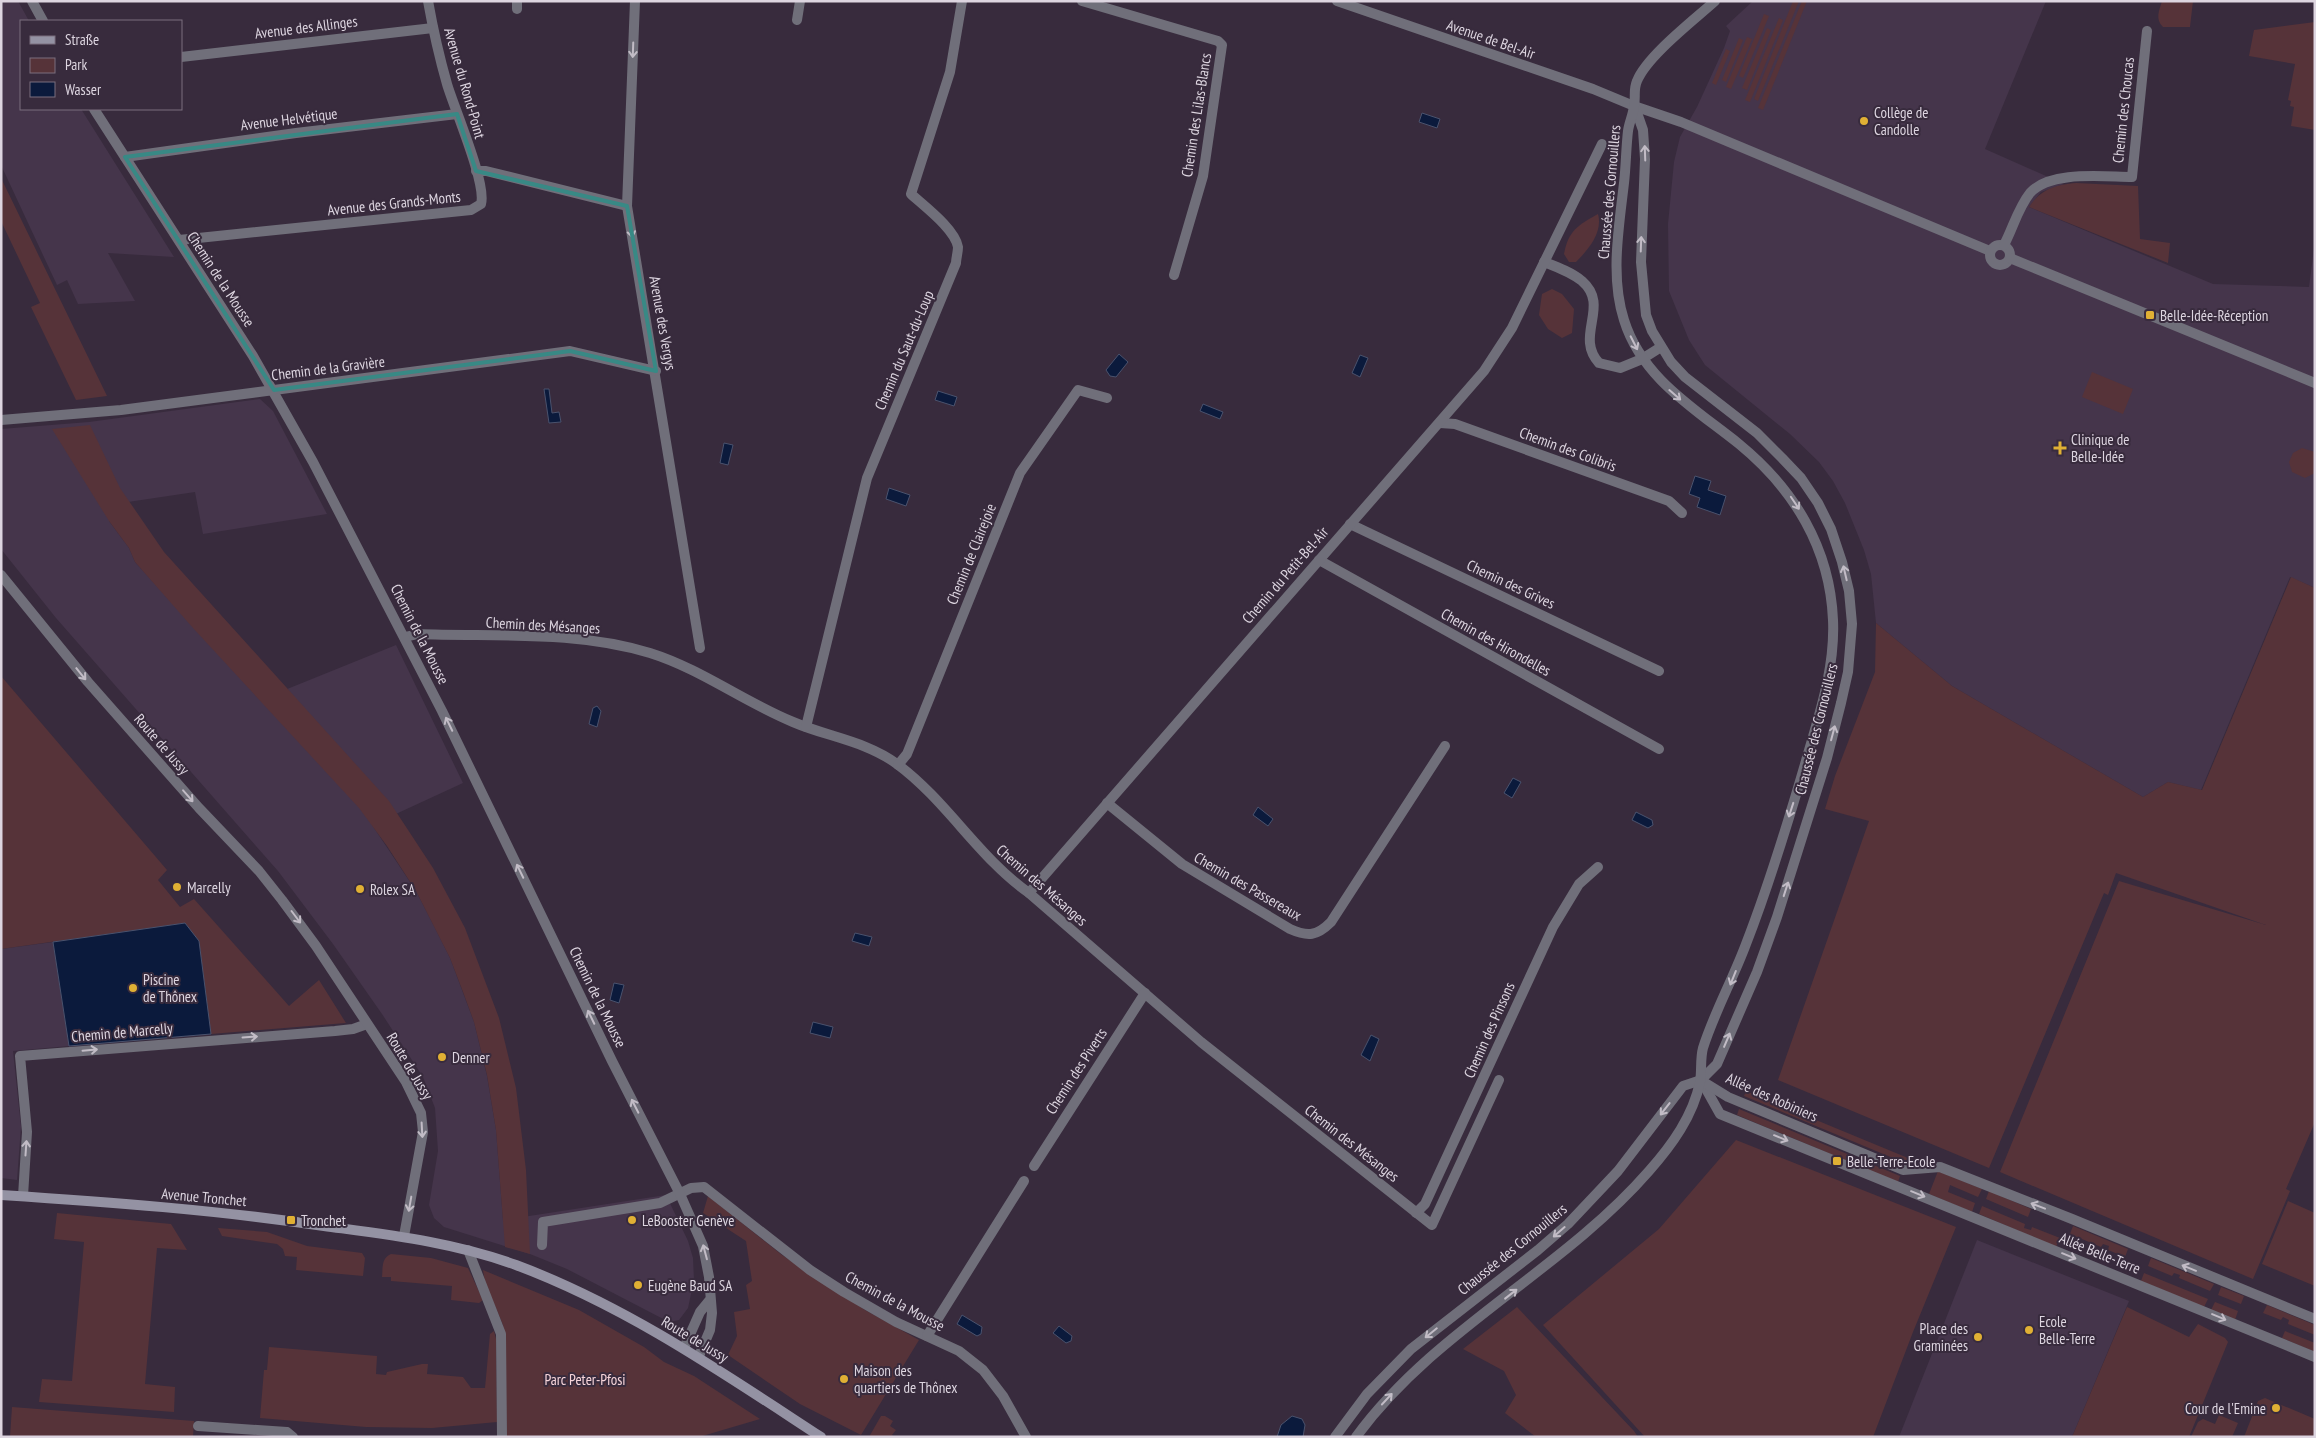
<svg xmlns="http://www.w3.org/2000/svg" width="2316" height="1438" viewBox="0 0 2316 1438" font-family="'PT Sans Narrow',sans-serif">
  <rect width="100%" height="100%" fill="#382b3d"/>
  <g fill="#45354b">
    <path d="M1,1H18L29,21H21V109H81L174,257L108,253L135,301L78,304L67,280L57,285L1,165Z"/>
    <path d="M1753,1H2046L1985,149L2064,184L2041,192L2029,207L2213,284L2309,287L2315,241V588L2290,577L2201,790L2168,782L2143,797L1952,686L1876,623L1871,574L1864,550L1845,503L1833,481L1819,462L1790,434L1705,365L1689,340L1669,291L1668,224L1674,162L1680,137L1697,107L1724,48L1730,31L1726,26Z"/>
    <path d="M260,399L273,411L327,514L203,534L195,492L128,502L109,521L129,548L135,562L260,700L396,645L463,783L372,825L416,891L434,926L450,958L474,1022L487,1076L496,1130L503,1220L666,1195L688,1241L693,1258L694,1280L688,1308L679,1320L669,1322L567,1269L530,1254L444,1227L434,1218L429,1205L438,1151L435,1108L423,1077L382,1014L333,944L278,871L56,618L1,549V429L89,422Z"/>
    <path d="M53,942L69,1046L13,1051L21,1127L17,1180L1,1178V949Z"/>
    <path d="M1977,1240L2129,1301L2072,1437H1899Z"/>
  </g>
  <g fill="#563339">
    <path d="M1793,1H1799L1758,101L1754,99Z"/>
    <path d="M1802,1H1807L1763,110L1758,108Z"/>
    <path d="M2162,1H2193L2190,27H2163C2155,19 2159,11 2162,1Z"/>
    <path d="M1764,14L1769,16L1743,78L1739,76Z"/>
    <path d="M1779,18L1783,20L1750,102L1745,100Z"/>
    <path d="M2315,22V130L2291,126L2294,107L2290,106L2291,101L2288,100L2295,64L2249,56L2254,30Z"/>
    <path d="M1767,28L1771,30L1747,90L1742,88Z"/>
    <path d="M1747,37L1752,39L1731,89L1726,87Z"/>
    <path d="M1739,38L1743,40L1726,82L1722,80Z"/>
    <path d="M1726,49L1730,51L1716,85L1712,83Z"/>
    <path d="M1,178L107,396L76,400L31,307L40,303L1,221Z"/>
    <path d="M2076,183L2138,186L2140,239L2170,243L2168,263L2029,207C2041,189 2055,185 2076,183Z"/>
    <path d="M1598,214C1603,232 1589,249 1576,262H1569L1564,254C1568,231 1578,225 1598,214Z"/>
    <path d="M1552,289L1562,294L1574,309L1572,333L1562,338L1548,329L1539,315L1542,294Z"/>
    <path d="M2092,372L2133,389L2123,414L2082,397Z"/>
    <path d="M90,425L120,488L164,552L389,801L433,868L465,928L499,1018L516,1088L526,1170L530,1254L505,1247L496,1130L487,1075L474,1022L463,992L450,958L416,891L387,846L359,808L193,628L135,562L129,548L109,521L52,429Z"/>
    <path d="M2302,448L2315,452V473L2305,478L2292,472L2289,462L2293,453Z"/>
    <path d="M2291,577L2315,588V1122L2286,1189L2290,1191L2253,1279L2000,1172L2119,881L2266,925L2116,873L2108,895L2104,893L1989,1168L1778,1080L1869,821L1825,809L1835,776L1875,672L1876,623L1952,686L2143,797L2168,782L2202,790Z"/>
    <path d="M1,676L167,870L158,880L180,907L194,899L289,1006L319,980L346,1023L211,1034L199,941L185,923L1,949Z"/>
    <path d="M1746,1091L1908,1158L1905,1163L1744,1096Z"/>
    <path d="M1739,1109L1900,1176L1898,1182L1737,1115Z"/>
    <path d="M1736,1140L1956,1227L1913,1332L1873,1437H1645L1543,1325L1659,1229Z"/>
    <path d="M1938,1171L1982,1189L1978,1197L1950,1185L1948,1192L1975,1203L1972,1212L1929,1194Z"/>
    <path d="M1989,1191L2031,1209L2028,1217L1986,1199Z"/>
    <path d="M708,1196L782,1255L865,1310L919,1340L861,1435L800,1404L728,1355L737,1336L734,1312L750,1309L746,1285L752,1281L746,1241L703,1213Z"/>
    <path d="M2288,1201L2315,1213V1286L2262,1264Z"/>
    <path d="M1982,1206L2025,1224L2024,1228L2031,1230L2032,1227L2060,1238L2056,1247L1979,1214Z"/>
    <path d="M57,1213L171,1224L187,1250L157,1248L145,1384L175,1387L174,1412L39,1402L42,1379L72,1381L84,1242L54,1239Z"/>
    <path d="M2073,1226L2128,1249L2125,1257L2108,1250L2109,1246L2103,1244L2101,1247L2070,1234Z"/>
    <path d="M218,1228L267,1232L307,1246L362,1253L365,1258L363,1276L296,1270L297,1257L285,1256L283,1249L277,1244L222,1236Z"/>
    <path d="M391,1254L431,1258L468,1268L483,1300L479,1303L451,1300L452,1286L391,1281V1277H382C383,1268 381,1258 391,1254Z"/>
    <path d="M2151,1258L2214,1284L2210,1291L2179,1278L2180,1275L2174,1273L2172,1276L2148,1266Z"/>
    <path d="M483,1270L579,1310L644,1347L664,1362L694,1376L760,1419L699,1437H507L503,1325L485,1282Z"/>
    <path d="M2144,1273L2208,1299L2204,1307L2141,1281Z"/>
    <path d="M2221,1287L2244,1296L2241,1304L2218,1295Z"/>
    <path d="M2215,1302L2238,1311L2235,1320L2211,1310Z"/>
    <path d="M2267,1305L2315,1325V1335L2288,1324L2289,1320L2283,1317L2281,1320L2263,1313Z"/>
    <path d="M1517,1307L1634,1431L1638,1437H1536L1505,1413L1516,1395L1504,1371L1463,1349Z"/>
    <path d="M2127,1307L2189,1337L2198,1324L2225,1338L2228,1342L2189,1437H2072Z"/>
    <path d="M494,1331L496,1339L497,1422L432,1428L366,1427L260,1418L264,1370H267L269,1347L377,1356L376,1374L386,1375L387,1372L422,1364H428L427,1374L463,1377L471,1388H485L490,1334Z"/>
    <path d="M2285,1331L2315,1343V1352L2282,1338Z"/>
    <path d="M2265,1398L2315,1419V1437H2244L2258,1401Z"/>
    <path d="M12,1407L194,1421L193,1437H10Z"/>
    <path d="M2219,1415L2238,1423L2232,1437H2191L2198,1422L2203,1419L2215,1424Z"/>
    <path d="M881,1416H885L893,1421L890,1426L896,1430L892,1435L894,1437H869Z"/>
  </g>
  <g fill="#0b1a3c" stroke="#4a526d">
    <path d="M1422,113L1440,119L1437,128L1419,122Z"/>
    <path d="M1119,354L1128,362L1116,377L1110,376L1106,370Z"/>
    <path d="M1360,355L1368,358L1360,377L1352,373Z"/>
    <path d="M544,389H549L552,413L559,412L561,422L549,423Z"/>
    <path d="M938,391L957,397L954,406L935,400Z"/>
    <path d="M1203,404L1223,412L1220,419L1200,411Z"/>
    <path d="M724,443L733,445L728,465L720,463Z"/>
    <path d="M1695,476L1711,481L1708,490L1726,496L1720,515L1697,507L1700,498L1689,494Z"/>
    <path d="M889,488L910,495L906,506L886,499Z"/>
    <path d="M597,706L601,711L597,727L589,724L593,708Z"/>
    <path d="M1513,778L1521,782L1512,798L1504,793Z"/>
    <path d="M1258,807L1273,819L1268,826L1253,815Z"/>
    <path d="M1636,812L1652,820L1653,825L1648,828L1632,820Z"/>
    <path d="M185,923L199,941L211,1034L69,1046L53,942Z"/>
    <path d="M855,933L872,937L869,946L852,941Z"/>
    <path d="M614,983L624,985L619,1003L610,1000Z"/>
    <path d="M813,1022L833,1027L830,1038L810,1033Z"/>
    <path d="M1371,1035L1379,1039L1370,1061L1361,1055Z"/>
    <path d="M962,1315L982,1327L981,1334L977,1336L957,1324Z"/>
    <path d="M1059,1326L1072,1336L1071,1341L1066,1343L1053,1333Z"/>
    <path d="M1292,1416L1302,1419L1305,1425L1303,1437H1277L1281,1425Z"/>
  </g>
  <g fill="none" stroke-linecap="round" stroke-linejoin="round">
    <g stroke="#706f7a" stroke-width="10">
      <path d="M517,1V9"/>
      <path d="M635,1L627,206L700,648"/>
      <path d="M1082,1L1218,41L1222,45L1203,176L1174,275"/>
      <path d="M797,20L800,1"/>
      <path d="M181,57L433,28"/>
      <path d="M1634,106L1681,122L1990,251"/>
      <path d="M125,157L296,133L457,114"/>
      <path d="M476,171H486L627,206"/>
      <path d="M179,240L471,210L481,204C487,184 454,108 447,84C439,56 433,29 428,1"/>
      <circle cx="2000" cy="255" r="10"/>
      <path d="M2004,245C2013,228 2018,208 2030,193C2050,170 2105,177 2132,177L2147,31"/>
      <path d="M2010,258L2315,383"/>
      <path d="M1544,262C1557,267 1571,272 1582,281C1611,306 1574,336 1599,363L1620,368L1642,359"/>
      <path d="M274,390L570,351L656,371"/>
      <path d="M1440,423L1455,424L1669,501L1682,513"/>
      <path d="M1350,524L1659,671"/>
      <path d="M1319,560L1659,749"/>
      <path d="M405,637L418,634C495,637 576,630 650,653C701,669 744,702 793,722C828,737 866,741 897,764C947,801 978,857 1029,893L1201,1042L1432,1225L1499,1080"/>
      <path d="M806,727L867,478L956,263C956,259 958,252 958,247C955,229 924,206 911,194L950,72L962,1"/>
      <path d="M898,765L907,754L1020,473L1078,390L1107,398"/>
      <path d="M1107,803L1182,864L1290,929C1308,937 1317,936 1331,922L1445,746"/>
      <path d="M1029,893L1484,371L1512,328L1602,144"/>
      <path d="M1701,1080L1720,1114L2315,1357"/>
      <path d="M1702,1081L1728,1097L1903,1170L1940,1167L2072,1219L2315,1319"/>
      <path d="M1034,1166L1145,993"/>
      <path d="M23,1196L27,1132L20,1056L335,1031L353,1029L367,1024"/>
      <path d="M1416,1213L1425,1204L1553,927L1579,884L1598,867"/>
      <path d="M542,1245L543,1222L660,1203L691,1188L704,1187L810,1270L844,1292L896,1322L959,1351L983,1370L1003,1396L1026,1437"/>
      <path d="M468,1250L501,1334L502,1437"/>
      <path d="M927,1336L1024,1181"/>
      <path d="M198,1426L287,1432L293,1437"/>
    </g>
    <g stroke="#706f7a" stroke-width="10">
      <path d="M32,1L43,21"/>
      <path d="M1337,1L1593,89L1634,106"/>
      <path d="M94,109L253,356L313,462L442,711L612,1061L680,1194L703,1246L709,1277L712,1313L710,1330L699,1356"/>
      <path d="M1642,359L1661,347"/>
      <path d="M1,420L121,410L274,390"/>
      <path d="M1,575L88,682L199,808L259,871L282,900L316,946L406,1082L421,1113L423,1132L404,1236"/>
      <path d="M684,1348L700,1312L709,1301"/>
      <path d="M1335,1437L1367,1394L1411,1349L1538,1250L1568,1224L1618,1171L1683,1086L1701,1080L1717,1064L1757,972L1777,917L1827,758L1841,703L1848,672L1852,624L1849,591L1842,562L1831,529L1818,503L1801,478L1782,458L1757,433L1685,377L1671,362L1652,331L1646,315L1641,262L1645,159L1643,130L1635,107"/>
      <path d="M1356,1437C1435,1329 1562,1271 1649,1171C1672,1145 1693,1116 1700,1082C1702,1071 1700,1059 1703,1048C1714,1013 1733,979 1746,944C1771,880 1791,813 1810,747C1822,706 1835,664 1833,620C1830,548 1794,489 1739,444C1694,408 1642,378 1624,320C1610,277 1619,227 1624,183C1626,166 1626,148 1628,131C1629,123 1633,115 1634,106C1636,97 1633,90 1637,81C1647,56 1694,20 1715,1"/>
    </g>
    <path stroke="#9492a3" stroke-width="10" d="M1,1195C109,1202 217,1210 324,1226C390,1235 453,1242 516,1265C626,1306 723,1373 821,1437"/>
  </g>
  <defs><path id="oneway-shaft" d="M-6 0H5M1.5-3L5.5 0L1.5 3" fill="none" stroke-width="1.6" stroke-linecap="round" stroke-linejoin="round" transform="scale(1.25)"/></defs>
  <g stroke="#c2bcc6">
    <use href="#oneway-shaft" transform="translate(633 50) rotate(92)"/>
    <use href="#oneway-shaft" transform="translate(1645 153) rotate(-92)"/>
    <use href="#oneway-shaft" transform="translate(631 230) rotate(80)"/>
    <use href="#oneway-shaft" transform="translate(1641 244) rotate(-88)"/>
    <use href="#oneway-shaft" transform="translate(1634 343) rotate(63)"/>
    <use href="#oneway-shaft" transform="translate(1675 395) rotate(41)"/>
    <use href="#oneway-shaft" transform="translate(1795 503) rotate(56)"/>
    <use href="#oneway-shaft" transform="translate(1845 573) rotate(-103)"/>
    <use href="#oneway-shaft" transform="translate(81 674) rotate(51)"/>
    <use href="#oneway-shaft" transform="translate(449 724) rotate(-116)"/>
    <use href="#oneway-shaft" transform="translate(1833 733) rotate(-75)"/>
    <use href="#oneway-shaft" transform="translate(188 796) rotate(49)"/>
    <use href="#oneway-shaft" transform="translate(1791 810) rotate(108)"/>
    <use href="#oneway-shaft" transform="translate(520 871) rotate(-116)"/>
    <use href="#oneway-shaft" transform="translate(1786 889) rotate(-72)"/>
    <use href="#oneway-shaft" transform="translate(296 917) rotate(53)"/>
    <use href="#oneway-shaft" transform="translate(1733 978) rotate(112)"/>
    <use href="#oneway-shaft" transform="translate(591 1017) rotate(-116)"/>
    <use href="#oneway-shaft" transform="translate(250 1037) rotate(-4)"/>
    <use href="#oneway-shaft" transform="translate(1727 1040) rotate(-67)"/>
    <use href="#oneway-shaft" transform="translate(90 1050) rotate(-5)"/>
    <use href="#oneway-shaft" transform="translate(635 1106) rotate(-117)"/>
    <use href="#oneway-shaft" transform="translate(1665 1109) rotate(128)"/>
    <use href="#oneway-shaft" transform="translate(422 1130) rotate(87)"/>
    <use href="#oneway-shaft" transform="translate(1781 1138) rotate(22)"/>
    <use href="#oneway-shaft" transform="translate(26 1148) rotate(-86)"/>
    <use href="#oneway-shaft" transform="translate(1918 1194) rotate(22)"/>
    <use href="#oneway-shaft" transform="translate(410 1204) rotate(100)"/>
    <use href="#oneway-shaft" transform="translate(2038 1206) rotate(-159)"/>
    <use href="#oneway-shaft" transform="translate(1559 1232) rotate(139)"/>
    <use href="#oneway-shaft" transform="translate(705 1252) rotate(-105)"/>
    <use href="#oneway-shaft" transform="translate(2069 1256) rotate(22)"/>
    <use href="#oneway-shaft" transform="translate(2189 1268) rotate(-158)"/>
    <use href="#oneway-shaft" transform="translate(1511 1294) rotate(-38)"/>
    <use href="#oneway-shaft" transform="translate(2219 1317) rotate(23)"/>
    <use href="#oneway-shaft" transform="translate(1431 1333) rotate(141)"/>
    <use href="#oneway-shaft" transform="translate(1387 1399) rotate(-47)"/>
  </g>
  <path fill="none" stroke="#388985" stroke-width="4" stroke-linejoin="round" d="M457,114L476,171L627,206L656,371L570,351L274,390L125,157Z"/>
  <g fill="#e0b034" stroke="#382b3d" stroke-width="2">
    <circle cx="1864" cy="121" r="5"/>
    <rect x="2145" y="310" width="10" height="10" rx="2.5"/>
    <path d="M2057.5 440.5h5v5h5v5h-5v5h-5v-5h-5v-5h5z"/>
    <circle cx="177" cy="887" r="5"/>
    <circle cx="360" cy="889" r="5"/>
    <circle cx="133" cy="988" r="5"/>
    <circle cx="442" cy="1057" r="5"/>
    <rect x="1832" y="1156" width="10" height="10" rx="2.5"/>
    <rect x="286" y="1215" width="10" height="10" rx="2.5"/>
    <circle cx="632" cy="1220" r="5"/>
    <circle cx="638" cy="1285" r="5"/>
    <circle cx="2029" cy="1330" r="5"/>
    <circle cx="1978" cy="1337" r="5"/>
    <circle cx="844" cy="1379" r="5"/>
    <circle cx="2276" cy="1408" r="5"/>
  </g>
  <g text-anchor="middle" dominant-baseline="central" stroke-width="4" stroke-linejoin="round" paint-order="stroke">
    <g font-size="15" fill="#ddd5e0" stroke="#382b3d">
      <text transform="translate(306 27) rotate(-7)">Avenue des Allinges</text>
      <text transform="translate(1491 39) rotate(19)">Avenue de Bel-Air</text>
      <text transform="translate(465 83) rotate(74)">Avenue du Rond-Point</text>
      <text transform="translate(2123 110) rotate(-84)">Chemin des Choucas</text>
      <text transform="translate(1196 115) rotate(-81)">Chemin des Lilas-Blancs</text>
      <text transform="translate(289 119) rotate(-7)">Avenue Helvétique</text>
      <text transform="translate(1609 192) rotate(-85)">Chaussée des Cornouillers</text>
      <text transform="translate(394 203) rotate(-6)">Avenue des Grands-Monts</text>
      <text transform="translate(221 279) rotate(57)">Chemin de la Mousse</text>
      <text transform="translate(663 323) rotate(80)">Avenue des Vergys</text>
      <text transform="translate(904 350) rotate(-67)">Chemin du Saut-du-Loup</text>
      <text transform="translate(328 368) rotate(-7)">Chemin de la Gravière</text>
      <text transform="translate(1568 449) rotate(20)">Chemin des Colibris</text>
      <text transform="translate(971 554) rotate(-68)">Chemin de Clairejoie</text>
      <text transform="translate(1285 575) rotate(-49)">Chemin du Petit-Bel-Air</text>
      <text transform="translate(1511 584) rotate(25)">Chemin des Grives</text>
      <text transform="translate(543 625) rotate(3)">Chemin des Mésanges</text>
      <text transform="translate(420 634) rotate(63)">Chemin de la Mousse</text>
      <text transform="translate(1496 642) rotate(29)">Chemin des Hirondelles</text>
      <text transform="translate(1816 729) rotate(-76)">Chaussée des Cornouillers</text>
      <text transform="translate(162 744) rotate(49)">Route de Jussy</text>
      <text transform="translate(1042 885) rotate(41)">Chemin des Mésanges</text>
      <text transform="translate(1248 886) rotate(30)">Chemin des Passereaux</text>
      <text transform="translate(598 997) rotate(64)">Chemin de la Mousse</text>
      <text transform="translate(1489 1030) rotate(-66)">Chemin des Pinsons</text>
      <text transform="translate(122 1032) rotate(-5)">Chemin de Marcelly</text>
      <text transform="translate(410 1066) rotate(59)">Route de Jussy</text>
      <text transform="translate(1076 1071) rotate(-57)">Chemin des Piverts</text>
      <text transform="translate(1772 1097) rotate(24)">Allée des Robiniers</text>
      <text transform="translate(1352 1143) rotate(38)">Chemin des Mésanges</text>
      <text transform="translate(204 1197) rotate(5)">Avenue Tronchet</text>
      <text transform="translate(1512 1249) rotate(-39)">Chaussée des Cornouillers</text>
      <text transform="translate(2100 1253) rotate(22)">Allée Belle-Terre</text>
      <text transform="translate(895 1301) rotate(28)">Chemin de la Mousse</text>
      <text transform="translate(695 1339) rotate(31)">Route de Jussy</text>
    </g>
    <g font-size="15" fill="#ddd5e0" stroke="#382b3d" text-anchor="start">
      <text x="1874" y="112">Collège de<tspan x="1874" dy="17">Candolle</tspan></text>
      <text x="2160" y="315">Belle-Idée-Réception</text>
      <text x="2071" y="439">Clinique de<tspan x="2071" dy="17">Belle-Idée</tspan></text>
      <text x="187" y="887">Marcelly</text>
      <text x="370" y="889">Rolex SA</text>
      <text x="143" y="979">Piscine<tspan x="143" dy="17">de Thônex</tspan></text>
      <text x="452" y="1057">Denner</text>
      <text x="1847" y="1161">Belle-Terre-Ecole</text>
      <text x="301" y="1220">Tronchet</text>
      <text x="642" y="1220">LeBooster Genève</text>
      <text x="648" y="1285">Eugène Baud SA</text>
      <text x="2039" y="1321">Ecole<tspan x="2039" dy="17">Belle-Terre</tspan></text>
      <text x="1968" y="1328" text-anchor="end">Place des<tspan x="1968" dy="17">Graminées</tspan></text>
      <text x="854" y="1370">Maison des<tspan x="854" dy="17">quartiers de Thônex</tspan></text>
      <text x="2266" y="1408" text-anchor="end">Cour de l'Emine</text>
    </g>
    <g font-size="15" fill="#f7d5da" stroke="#382b3d">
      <text x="585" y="1379">Parc Peter-Pfosi</text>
    </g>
  </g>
  <rect width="2316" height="1438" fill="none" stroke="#ddd5e0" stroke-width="5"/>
  <rect x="20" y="20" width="162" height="90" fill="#382b3d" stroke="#7a6f7e"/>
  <rect x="30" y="36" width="25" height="8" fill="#9492a3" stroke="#7a6f7e"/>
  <text x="65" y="45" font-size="15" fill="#ddd5e0">Straße</text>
  <rect x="30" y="58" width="25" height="15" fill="#563339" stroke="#7a6f7e"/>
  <text x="65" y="70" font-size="15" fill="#ddd5e0">Park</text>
  <rect x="30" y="82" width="25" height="15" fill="#0b1a3c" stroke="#7a6f7e"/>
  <text x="65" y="95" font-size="15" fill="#ddd5e0">Wasser</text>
</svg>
